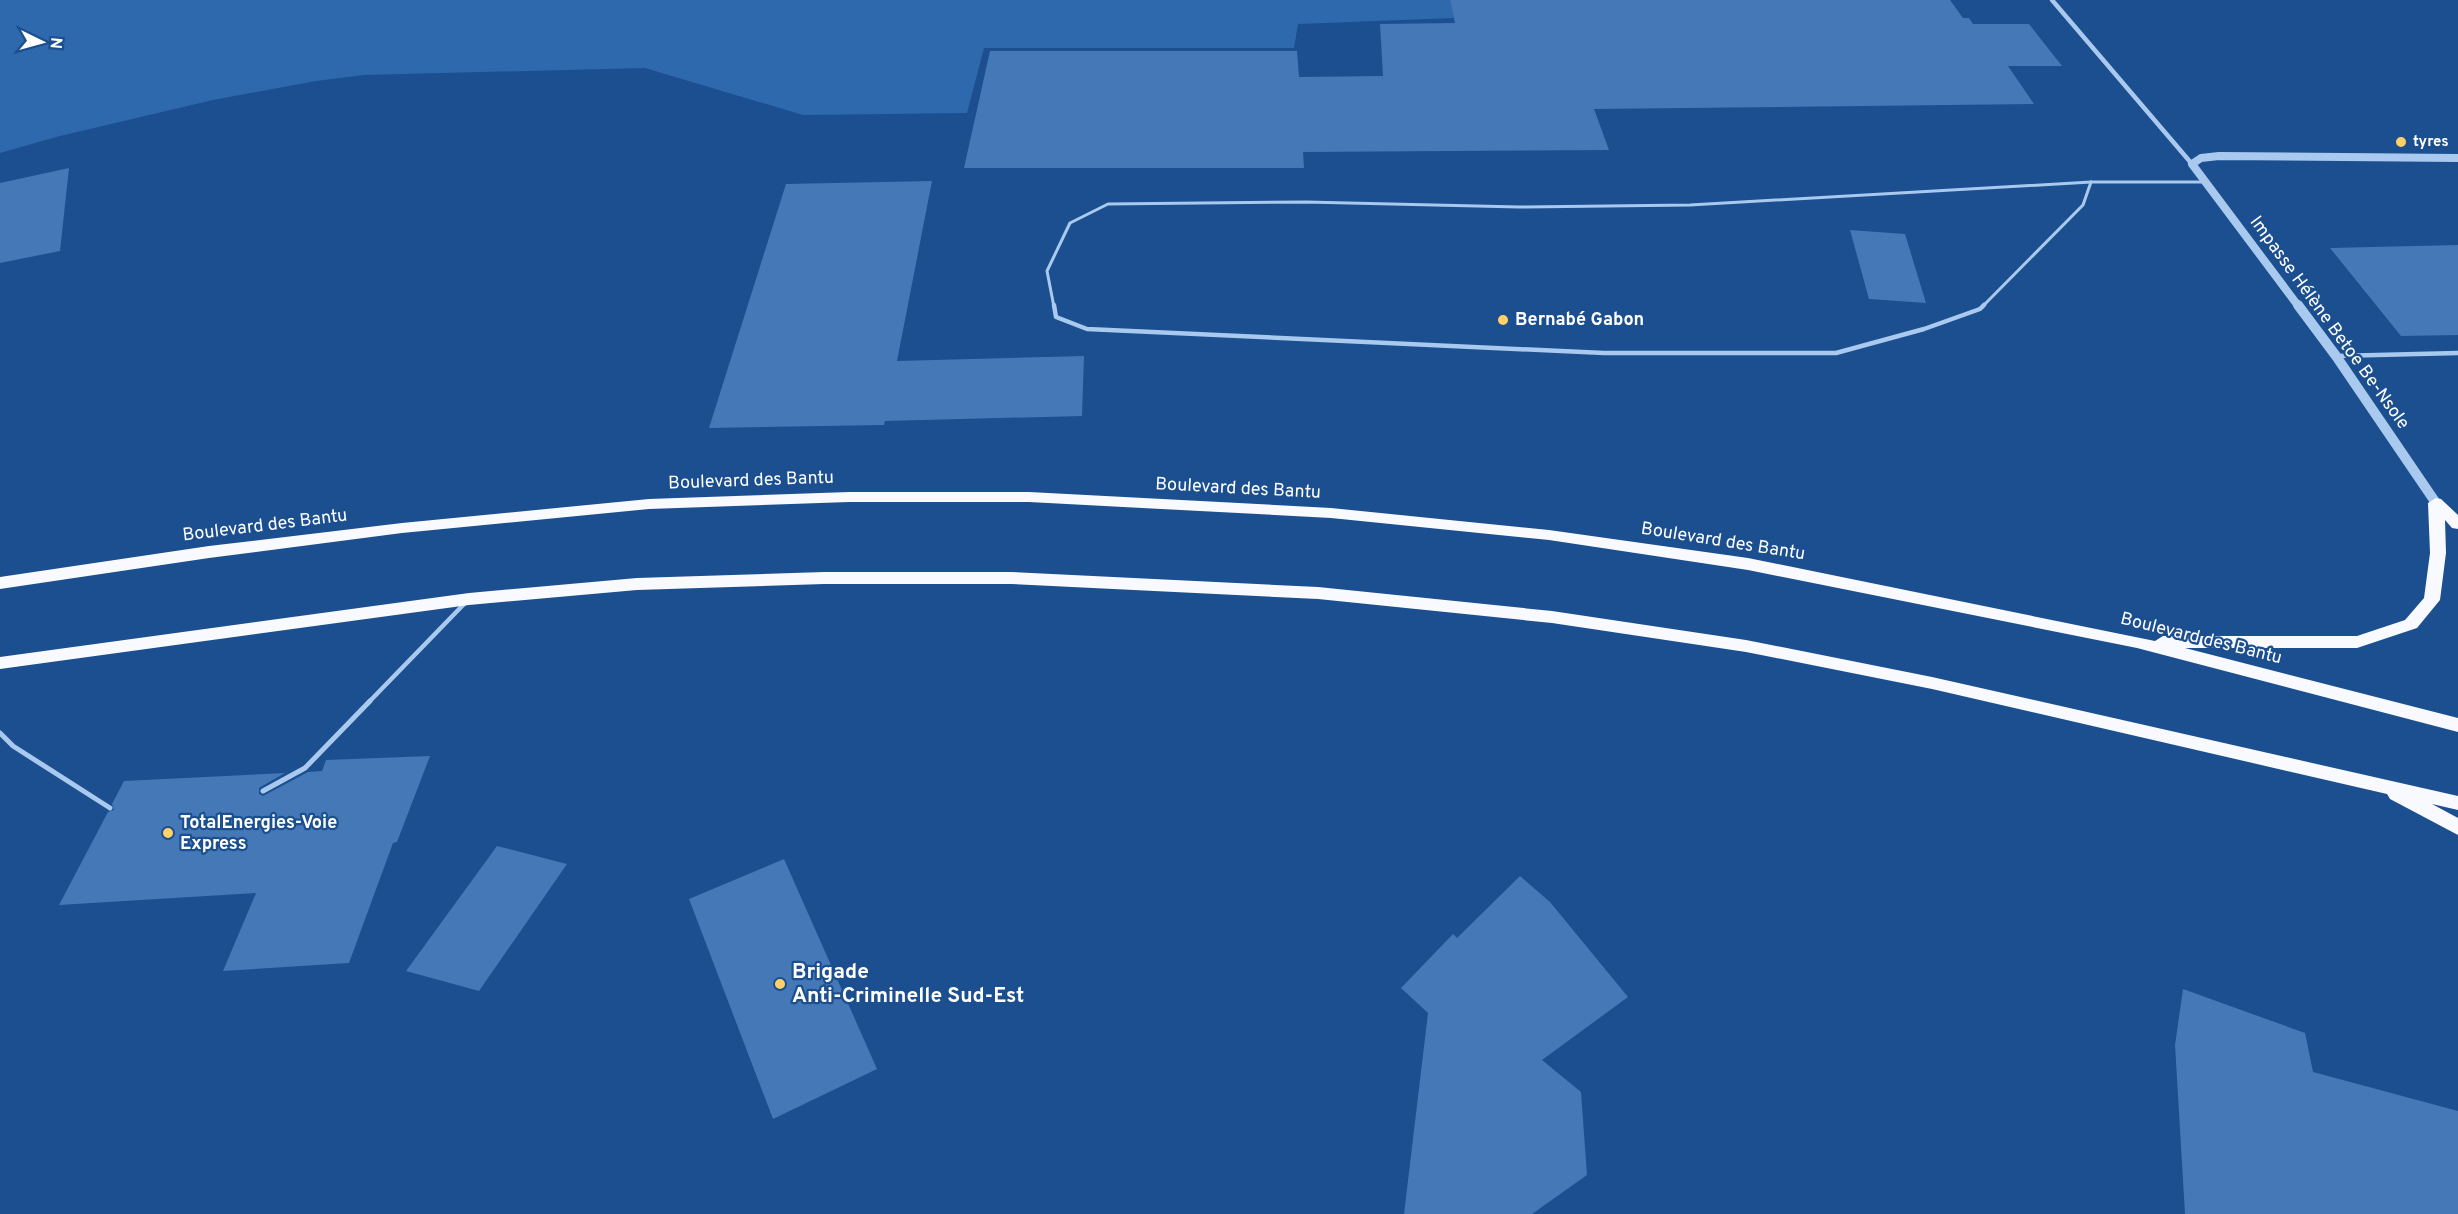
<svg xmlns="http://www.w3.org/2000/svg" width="2458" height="1214" viewBox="0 0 2458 1214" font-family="Overpass,sans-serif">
  <rect width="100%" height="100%" fill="#1b4f8f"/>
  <path fill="#2e69ad" d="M0,0H1450L1454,18L1298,24L1294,48H984L967,113L803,115L645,68L364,75L316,81L213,100L60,136L0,153Z"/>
  <g fill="#4478b7">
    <path d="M1450,0H1950L1963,18H1969L1973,24H2029L2062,66H2008L2034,104L1594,109L1609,150L1303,152L1304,168H964L990,51H1297L1299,77L1383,76L1380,24L1455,23Z"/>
    <path d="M69,168L60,251L0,263V183Z"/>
    <path d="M932,181L897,361L1084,356L1082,416L885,421L884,425L709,428L786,184Z"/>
    <path d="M1850,230L1905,234L1926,303L1869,299Z"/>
    <path d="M2458,245V335L2401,336L2330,248Z"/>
    <path d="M430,756L397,842L393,843L349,963L223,971L256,893L59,905L108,812L114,810L112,804L124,781L285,773L259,788V794L263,796L308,772L322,771L326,760Z"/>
    <path d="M497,846L567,864L479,991L406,971Z"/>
    <path d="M784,859L877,1069L773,1119L689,899Z"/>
    <path d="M1520,876L1550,902L1628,997L1542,1060L1581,1092L1587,1175L1532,1214H1404L1428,1013L1401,988L1453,934L1457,938Z"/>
    <path d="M2183,989L2305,1033L2313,1072L2458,1111V1214H2185L2175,1045Z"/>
  </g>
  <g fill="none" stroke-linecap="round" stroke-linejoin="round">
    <g stroke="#a9c9ee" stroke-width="3">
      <path d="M2091,182H2206"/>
      <path d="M1054,307L1047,271L1070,223L1108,204L1306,202L1519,207L1690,205L2091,182"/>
      <path d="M1982,307L2083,205L2091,182"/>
    </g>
    <g stroke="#a9c9ee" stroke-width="4.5">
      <path d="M1054,305L1056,317L1087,329L1604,353H1836L1924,329L1980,309L1984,305"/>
      <path d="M2336,356L2458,353"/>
      <path d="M368,703L465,603"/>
    </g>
    <g stroke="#a9c9ee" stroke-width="5">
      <path d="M0,733L13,746L110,808"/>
      <path d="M263,791L305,768L370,701"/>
    </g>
    <path stroke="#a9c9ee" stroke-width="4.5" d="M2052,0L2192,164"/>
    <path stroke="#a9c9ee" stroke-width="8" d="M2299,307L2192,164L2201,158L2219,156L2458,158"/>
    <path stroke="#a9c9ee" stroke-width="10" d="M2298,305L2336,356L2436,503"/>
    <g fill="#f8faff" fill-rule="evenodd">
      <path d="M849,492H1029L1331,508L1549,530L1748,558L2155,641L2163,636H2357L2405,620L2424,598L2430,553L2428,503L2436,498L2441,499L2458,515V529L2452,528L2445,520L2446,553L2440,600L2417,628L2357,648H2185L2458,718V732L2137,648L1748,570L1549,540L1331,518L1029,502H849L649,509L402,533L209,558L0,589V577L209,546L402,523L649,499Z"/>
      <path d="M824,572H1011L1318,587L1552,611L1746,640L1932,677L2458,796V810L2432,804L2458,818V835L2390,799L2387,794L1932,689L1746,652L1552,623L1318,599L1011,584H824L637,590L469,605L0,669V657L469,593L637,578Z"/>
    </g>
  </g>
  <g fill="#ffd166" stroke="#1b4f8f" stroke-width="2">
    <circle cx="2401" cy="142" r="6"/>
    <circle cx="1503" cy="320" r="6"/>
    <circle cx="168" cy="833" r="6"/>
    <circle cx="780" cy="984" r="6"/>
  </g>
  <g text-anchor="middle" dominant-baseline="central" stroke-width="4.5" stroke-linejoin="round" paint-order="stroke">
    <g font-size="15" font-weight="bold" fill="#fff" stroke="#1b4f8f" text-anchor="start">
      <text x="2413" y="142">tyres</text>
    </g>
    <g font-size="18" font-weight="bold" fill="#fff" stroke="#1b4f8f" text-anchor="start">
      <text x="1515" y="320">Bernabé Gabon</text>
      <text x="180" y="823">TotalEnergies-Voie<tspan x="180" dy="21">Express</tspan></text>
    </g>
    <g font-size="18" fill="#fff" stroke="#1b4f8f">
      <text transform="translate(2329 323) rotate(54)">Impasse Hélène Betoe Be-Nsole</text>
      <text transform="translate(751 481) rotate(-2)">Boulevard des Bantu</text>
      <text transform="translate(1238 489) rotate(3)">Boulevard des Bantu</text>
      <text transform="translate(265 526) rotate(-7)">Boulevard des Bantu</text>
      <text transform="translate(1723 542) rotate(9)">Boulevard des Bantu</text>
      <text transform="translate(2201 639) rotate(14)">Boulevard des Bantu</text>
    </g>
    <g font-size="21" font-weight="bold" fill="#fff" stroke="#1b4f8f" text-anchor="start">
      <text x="792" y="972">Brigade<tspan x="792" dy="24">Anti-Criminelle Sud-Est</tspan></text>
    </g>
  </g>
  <g transform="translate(42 42) rotate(95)" stroke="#1b4f8f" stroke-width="4.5" paint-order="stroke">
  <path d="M0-4.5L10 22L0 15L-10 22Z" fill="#ffffff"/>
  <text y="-9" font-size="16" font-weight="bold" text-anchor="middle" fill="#ffffff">N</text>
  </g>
</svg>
